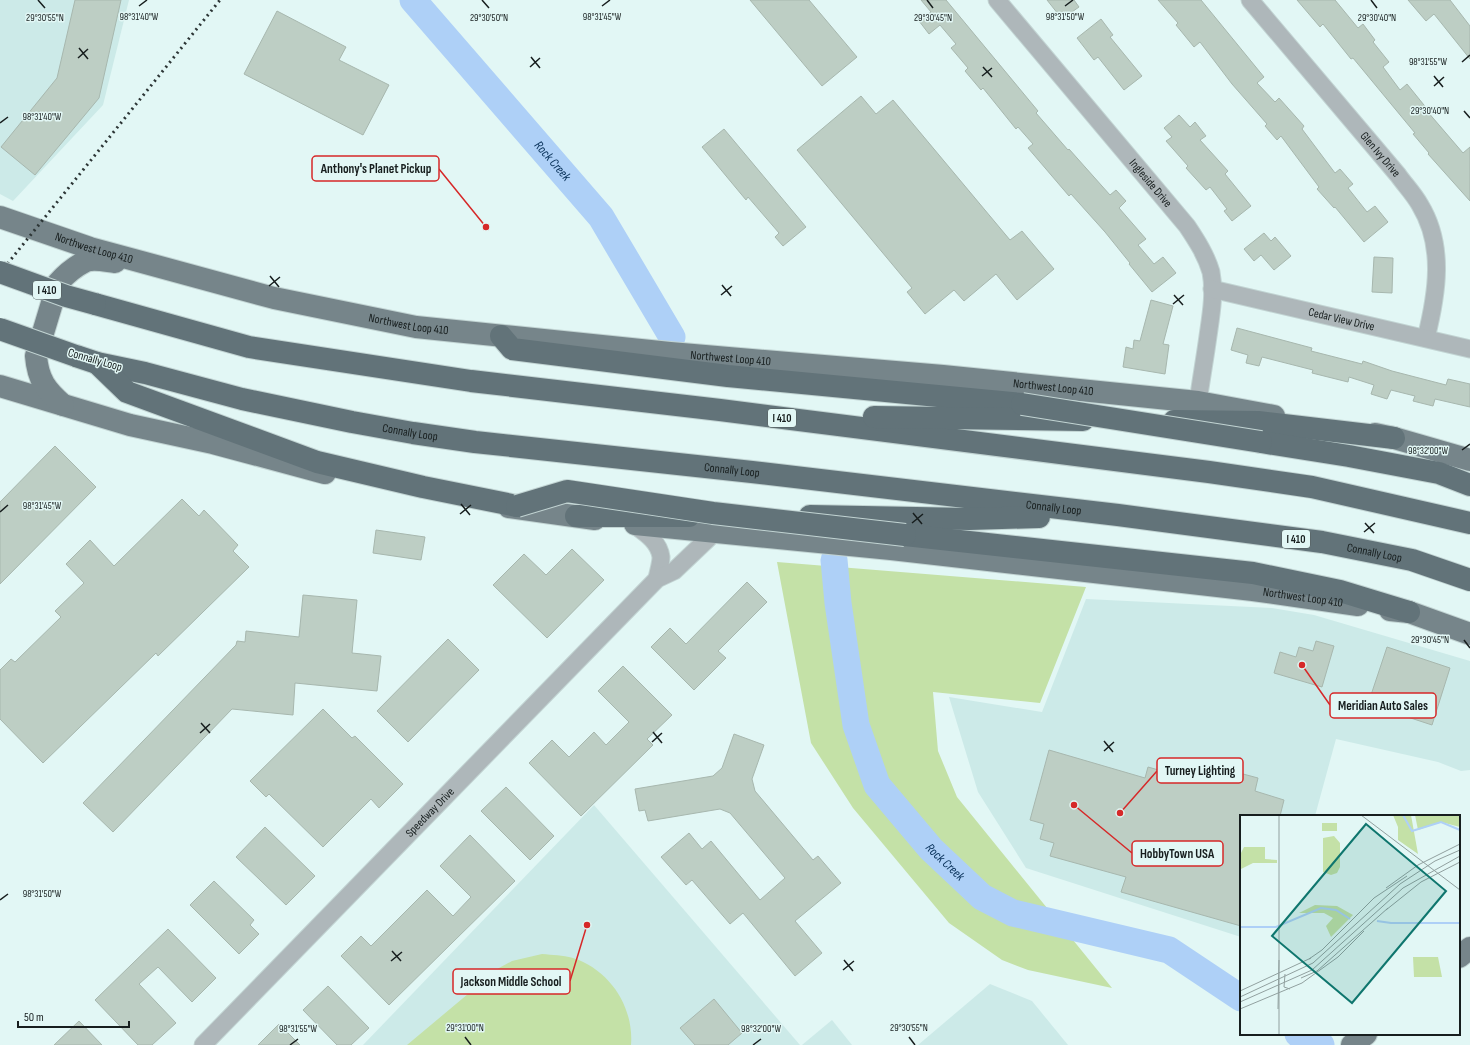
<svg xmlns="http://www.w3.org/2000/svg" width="1470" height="1045" viewBox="0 0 1470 1045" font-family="'Sofia Sans Condensed',sans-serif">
  <rect width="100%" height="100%" fill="#e2f7f5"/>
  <g fill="#cceae8">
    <path d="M0,0H129L103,105L13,201L0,194Z"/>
    <path d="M1086,599L1272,608L1314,615L1470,661V770L1461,771L1438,762L1336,739L1315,816H1241V937L1026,868L978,792L949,697L1042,712Z"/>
    <path d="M594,805L800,1045H363Z"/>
    <path d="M990,984L1032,1001L1068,1045H918Z"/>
    <path d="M832,1020L852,1045H802Z"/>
  </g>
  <g fill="#c4e1a7">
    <path d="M777,562L1086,587L1040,703L933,692L938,751L957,797L1112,988L1028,970L1002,960L949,923L853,808L811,743Z"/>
    <path d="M542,954C553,955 562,955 573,958C610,970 634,1007 631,1045H407L499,968L512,961Z"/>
  </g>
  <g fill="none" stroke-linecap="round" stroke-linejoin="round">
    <g stroke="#aed0f7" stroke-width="27">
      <path id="s1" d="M413,0L601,217L672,337"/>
      <path id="s2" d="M834,560L838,603L856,725L877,785L931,849L982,897L1013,913L1169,950L1241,998"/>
      <path d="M1298,1034L1321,1045"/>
    </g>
  </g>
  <g fill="#bdcec4" stroke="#a7b7ae">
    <path d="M75,0H121L99,98L35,175L1,147L57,78Z"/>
    <path d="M750,0H809L857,57L822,86Z"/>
    <path d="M921,0H946L1038,111L1036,113L1068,150L1069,149L1110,195L1116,190L1126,201L1119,208L1146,239L1138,245L1154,264L1163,257L1176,273L1152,292L1129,264L1130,263L1105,232L1071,194L1069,196L1028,148L1033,144L1018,127L1016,129L983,88L981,90L965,71L968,68L951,48L956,44L940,25L929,34L919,21L931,12Z"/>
    <path d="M1047,0H1074L1079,7L1062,19Z"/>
    <path d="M1158,0H1201L1264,77L1257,83L1275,102L1279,98L1304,126L1302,129L1335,173L1340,169L1353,184L1348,188L1367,212L1375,206L1388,222L1364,242L1335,207L1334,208L1317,189L1319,187L1281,136L1277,140L1265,126L1267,124L1232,84L1200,42L1194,47L1176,25L1178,23Z"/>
    <path d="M1297,0H1335L1358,28L1363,24L1375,40L1373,42L1389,62L1383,67L1400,90L1407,84L1428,110L1427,111L1463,153L1470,147V201L1428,154L1429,153L1413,134L1415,133L1353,58L1351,59L1323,24L1320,27Z"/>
    <path d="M1408,0H1450L1470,26V59L1434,14L1426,21Z"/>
    <path d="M277,11L346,47L339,60L389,85L363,135L244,74Z"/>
    <path d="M1101,19L1113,35L1110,37L1142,76L1124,90L1098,57L1094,60L1077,38Z"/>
    <path d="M861,96L876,114L893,100L1010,240L1022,231L1054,269L1017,300L996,274L964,301L954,290L925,314L907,292L912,288L797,150Z"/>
    <path d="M1179,115L1190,127L1195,122L1206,136L1200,140L1228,171L1225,174L1251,206L1232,221L1224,211L1227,209L1210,187L1206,190L1186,168L1188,166L1166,141L1172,137L1164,128Z"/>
    <path d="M724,129L806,227L783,246L775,237L779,233L748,197L746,200L702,147Z"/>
    <path d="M1264,233L1271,241L1275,237L1291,256L1274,270L1261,255L1254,261L1244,249Z"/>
    <path d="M1374,257L1393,258L1392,293L1372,292Z"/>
    <path d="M1151,300L1173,306L1163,344L1169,345L1165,374L1123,367L1126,347L1133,349L1134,340L1140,341Z"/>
    <path d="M1237,328L1312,348L1311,351L1362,364L1363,361L1392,371L1446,385L1448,379L1470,384V407L1435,399L1433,406L1413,401L1415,396L1391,390L1387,399L1371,394L1374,385L1349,377L1348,382L1312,373L1313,370L1262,357L1259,366L1246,363L1248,355L1231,350Z"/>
    <path d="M55,446L96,487L0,584V502Z"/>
    <path d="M182,499L199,516L204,510L238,545L233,551L249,567L158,656L156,653L43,763L0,719V670L11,659L15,662L61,617L55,611L84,583L66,564L90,540L114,566Z"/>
    <path d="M376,530L425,537L421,560L373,553Z"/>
    <path d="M572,549L604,580L547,638L493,585L524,554L546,575Z"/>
    <path d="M747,582L767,602L718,651L726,658L694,690L651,647L670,628L686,644Z"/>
    <path d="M303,595L357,600L352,653L381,656L377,691L295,683L293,715L232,709L113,832L83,803L236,645L237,641L245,642L246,631L299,637Z"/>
    <path d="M448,639L479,670L408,742L377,711Z"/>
    <path d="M1316,641L1334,646L1322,687L1274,673L1280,652L1296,657L1299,647L1313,651Z"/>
    <path d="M1387,647L1450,668L1432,725L1368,704Z"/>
    <path d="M623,666L672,715L647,739L653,745L581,816L529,763L552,740L569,757L594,732L606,745L629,722L598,691Z"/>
    <path d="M323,709L352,738L355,736L403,784L379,808L371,799L323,847L269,794L266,797L250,781Z"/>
    <path d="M734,734L764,745L752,779L755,791L813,860L818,856L841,883L795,921L822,953L795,976L743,913L730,924L692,880L686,885L661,857L689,833L702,849L711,841L760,900L785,878L730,813L720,809L648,821L645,810L639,811L635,789L713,776L722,768Z"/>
    <path d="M1049,750L1145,778L1148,767L1197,781L1202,763L1258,778L1255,791L1284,800L1280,816H1241V926L1121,892L1126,877L1050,856L1054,843L1040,839L1044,824L1030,820Z"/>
    <path d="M506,787L554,836L530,860L481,811Z"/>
    <path d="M265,827L315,876L286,905L236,857Z"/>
    <path d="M470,835L515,881L389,1005L341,956L361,936L371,946L427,890L453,916L471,897L440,866Z"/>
    <path d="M214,881L254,920L250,925L259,934L239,954L190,905Z"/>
    <path d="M168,929L216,978L192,1002L158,967L139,984L176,1023L152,1045H138L95,1000Z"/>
    <path d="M328,986L369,1028L351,1045H337L303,1010Z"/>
    <path d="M714,999L742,1033L728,1045H695L680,1028Z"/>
    <path d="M79,1021L102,1045H54Z"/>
    <path d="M279,1024L300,1045H258Z"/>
  </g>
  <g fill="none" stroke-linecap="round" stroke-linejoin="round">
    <defs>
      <g id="minor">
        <path id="s3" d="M997,0L1187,226C1197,241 1206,255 1211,272C1215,293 1211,315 1208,336C1205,358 1201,380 1198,402"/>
        <path id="s4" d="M1250,0L1398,175C1405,185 1414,194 1420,205C1445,246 1437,294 1426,338"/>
        <path id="s5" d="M1212,289L1470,349"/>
        <path d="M633,524C644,532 659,541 661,557C661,564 658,572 657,579"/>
        <path id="s6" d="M203,1045L657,579L674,571L715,532"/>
      </g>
      <g id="major">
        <path id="s7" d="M0,217L90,248L274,298L416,327L670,353L943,376L1198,402L1274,416"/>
        <path d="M0,386L130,425L213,443L325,473"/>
        <path d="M63,405C46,390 38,380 36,356L58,283C65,275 76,266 86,261C94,258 106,261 115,262"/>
        <path d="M1375,434L1394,438L1470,460"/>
        <path d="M509,507L595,519"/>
        <path id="s8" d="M635,524L891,549L1253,590L1358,605"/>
        <path d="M1390,610L1409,612L1470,634"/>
        <path d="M1459,957L1470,948"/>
        <path d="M1352,1045L1366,1034"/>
      </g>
      <g id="highway">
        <path d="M95,304L249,347L471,381L720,410L1209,472L1312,487L1470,523"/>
        <path d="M501,336L512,349L728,376L1022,404"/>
        <path id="s9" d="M76,356L97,363L145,373L242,399L352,422L413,433L475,442L752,472L1118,515L1322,542L1412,560L1470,580"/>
        <path d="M97,363L127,392L317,462L423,487L517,506"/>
        <path d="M874,417L1083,420"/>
        <path d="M1174,421L1258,422L1394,438"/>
        <path d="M1261,442L1349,456L1439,473L1470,485"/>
        <path d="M576,516H689"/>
        <path d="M810,516L969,519L1039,517"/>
        <path d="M905,535L1253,573L1340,591L1409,612"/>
      </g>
    </defs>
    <use href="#minor" stroke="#c2d4d3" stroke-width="19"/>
    <use href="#major" stroke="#c2d4d3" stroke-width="24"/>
    <use href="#highway" stroke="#c2d4d3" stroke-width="24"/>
    <use href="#minor" stroke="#aeb7ba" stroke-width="17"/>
    <use href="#major" stroke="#76858a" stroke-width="22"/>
    <use href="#highway" stroke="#627379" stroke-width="22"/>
    <path stroke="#2c3535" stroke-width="3" stroke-dasharray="2 4" stroke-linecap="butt" d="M0,273L220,0"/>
    <defs>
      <g id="highway-bridge">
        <path d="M0,272L66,296L95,304"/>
        <path d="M0,329L76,356"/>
        <path d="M1022,404L1261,442"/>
        <path d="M517,506L567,491L713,513L905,535"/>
      </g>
    </defs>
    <use href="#highway-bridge" stroke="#c2d4d3" stroke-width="24" stroke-linecap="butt"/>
    <use href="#highway-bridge" stroke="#627379" stroke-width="22"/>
  </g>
  <path fill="none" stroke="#171e1e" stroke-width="1.5" d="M38,0L45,8M482,0L489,8M927,0L933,8M1371,0L1377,8M139,6L147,0M602,6L610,0M1065,6L1073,0M79,48L88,59M531,57L540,68M78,58L88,49M1462,62L1470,55M530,67L540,58M983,67L992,77M982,76L992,68M1434,76L1443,87M1434,86L1444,77M1464,111L1470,118M0,123L8,117M270,276L279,287M722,285L731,296M269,286L280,277M721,295L732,286M1174,295L1183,305M1173,304L1184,295M1462,450L1470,444M461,504L470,515M0,512L8,505M913,513L922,524M460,514L471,505M912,523L923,514M1365,523L1374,533M1364,532L1375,523M1464,640L1470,648M201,723L210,733M653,732L662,743M200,733L210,724M1104,741L1113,752M652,742L662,733M1104,751L1114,742M0,900L8,894M392,951L401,961M844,960L853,971M391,961L402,952M843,970L854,961M465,1037L471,1045M909,1037L915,1045M290,1045L298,1039M753,1045L761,1039"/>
  <g text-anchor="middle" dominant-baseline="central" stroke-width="3" stroke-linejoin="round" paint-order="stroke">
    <g fill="#e2f7f5" stroke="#545f5e" stroke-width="1">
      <rect x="33" y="281" width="28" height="18" rx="3"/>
      <rect x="768" y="409" width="28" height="18" rx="3"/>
      <rect x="1282" y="530" width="28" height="18" rx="3"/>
    </g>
    <g font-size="11" font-weight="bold" fill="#171e1e">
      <text x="47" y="290">I 410</text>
      <text x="782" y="418">I 410</text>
      <text x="1296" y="539">I 410</text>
    </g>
    <g font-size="12" fill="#171e1e" stroke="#e2f7f5">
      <text stroke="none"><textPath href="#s4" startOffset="202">Glen Ivy Drive</textPath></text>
      <text stroke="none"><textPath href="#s3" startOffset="239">Ingleside Drive</textPath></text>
      <text stroke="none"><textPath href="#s7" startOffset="99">Northwest Loop 410</textPath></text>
      <text stroke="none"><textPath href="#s5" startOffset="133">Cedar View Drive</textPath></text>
      <text stroke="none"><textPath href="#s7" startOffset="423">Northwest Loop 410</textPath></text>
      <text stroke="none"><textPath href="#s7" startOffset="747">Northwest Loop 410</textPath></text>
      <text transform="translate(95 360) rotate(16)">Connally Loop</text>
      <text stroke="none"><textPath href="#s7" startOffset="1071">Northwest Loop 410</textPath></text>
      <text stroke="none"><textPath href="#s9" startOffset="343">Connally Loop</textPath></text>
      <text stroke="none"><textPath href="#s9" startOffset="667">Connally Loop</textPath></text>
      <text stroke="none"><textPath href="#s9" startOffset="991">Connally Loop</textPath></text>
      <text stroke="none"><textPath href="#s9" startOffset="1315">Connally Loop</textPath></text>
      <text stroke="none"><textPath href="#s8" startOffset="672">Northwest Loop 410</textPath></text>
      <text stroke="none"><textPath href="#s6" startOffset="325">Speedway Drive</textPath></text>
    </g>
    <g font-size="13" font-style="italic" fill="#083159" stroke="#e2f7f5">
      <text stroke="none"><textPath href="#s1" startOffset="213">Rock Creek</textPath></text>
      <text stroke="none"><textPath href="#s2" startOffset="333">Rock Creek</textPath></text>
    </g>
  </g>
  <g transform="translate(1240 815)">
    <rect width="220" height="220" fill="#e2f7f5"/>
    <path d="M153,0H171L178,39L158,25V12ZM175,0H220V12L201,7L178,15ZM82,8H97V16H82ZM94,21L100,28V52L97,58L91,60L83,57V23ZM4,32H25V44L37,45V48H13L1,54L0,40ZM75,90L97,91L113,100L91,122L86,111L93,103L84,98H59ZM173,142H198L202,162H174Z" fill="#c4e1a7"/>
    <path fill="none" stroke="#aed0f7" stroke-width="2" d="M163,0L172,16L201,7L220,15M137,106L151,108H220M0,112H36L81,93L96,95L110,104"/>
    <path fill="none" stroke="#91a09f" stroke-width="1" d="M121,0L220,75M146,73L178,50L220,29M146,95L181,67L220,47M69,144L82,135L134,83L167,61M45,159L44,172L50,174M61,163L77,156L148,93M0,176L71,143M0,182L73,148L160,69L195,46L220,35M0,187L72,155L163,73L220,41M0,194L62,168L98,142L124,116M38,194L39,145M39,220V0"/>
    <path fill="#0f766e" fill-opacity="0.15" stroke="#0f766e" stroke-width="2" d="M126,9L206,76L112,188L32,121Z"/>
    <rect width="220" height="220" fill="none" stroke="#171e1e" stroke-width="2"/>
  </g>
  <g font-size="10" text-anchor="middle" fill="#171e1e" stroke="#e2f7f5" stroke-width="3" stroke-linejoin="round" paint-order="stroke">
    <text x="602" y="20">98°31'45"W</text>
    <text x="139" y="20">98°31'40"W</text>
    <text x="1065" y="20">98°31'50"W</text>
    <text x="45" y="21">29°30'55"N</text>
    <text x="489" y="21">29°30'50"N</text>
    <text x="933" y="21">29°30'45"N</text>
    <text x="1377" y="21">29°30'40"N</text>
    <text x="1428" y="65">98°31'55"W</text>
    <text x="1430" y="114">29°30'40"N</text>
    <text x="42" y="120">98°31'40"W</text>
    <text x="1428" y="454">98°32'00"W</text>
    <text x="42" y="509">98°31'45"W</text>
    <text x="1430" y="643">29°30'45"N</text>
    <text x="42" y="897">98°31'50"W</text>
    <text x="465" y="1031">29°31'00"N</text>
    <text x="909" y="1031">29°30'55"N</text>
    <text x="298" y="1032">98°31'55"W</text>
    <text x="761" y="1032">98°32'00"W</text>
  </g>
  <path fill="none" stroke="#d62828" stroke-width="1.5" d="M486 227L439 169M1302 665L1330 705M1120 813L1157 771M1074 805L1132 853M587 925L570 981"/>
  <g fill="#d62828" stroke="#e2f7f5" stroke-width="1.5">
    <circle cx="486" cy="227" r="4"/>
    <circle cx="1302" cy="665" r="4"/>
    <circle cx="1120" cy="813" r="4"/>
    <circle cx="1074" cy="805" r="4"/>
    <circle cx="587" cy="925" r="4"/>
  </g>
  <g fill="#e2f7f5" stroke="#d62828" stroke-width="1.5">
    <rect x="312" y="156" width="127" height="25" rx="4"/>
    <rect x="1330" y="693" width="106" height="25" rx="4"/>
    <rect x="1157" y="758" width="86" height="25" rx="4"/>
    <rect x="1132" y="841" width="91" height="25" rx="4"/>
    <rect x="453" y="969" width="117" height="25" rx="4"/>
  </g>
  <g font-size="13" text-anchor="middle" font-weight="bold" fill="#171e1e">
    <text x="376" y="173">Anthony's Planet Pickup</text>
    <text x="1383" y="710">Meridian Auto Sales</text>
    <text x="1200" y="775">Turney Lighting</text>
    <text x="1177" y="858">HobbyTown USA</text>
    <text x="511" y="986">Jackson Middle School</text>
  </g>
  <path d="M18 1021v6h111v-6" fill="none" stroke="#171e1e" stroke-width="2"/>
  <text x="24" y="1021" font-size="12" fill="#171e1e" stroke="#e2f7f5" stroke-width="3" paint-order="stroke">50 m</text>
</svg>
